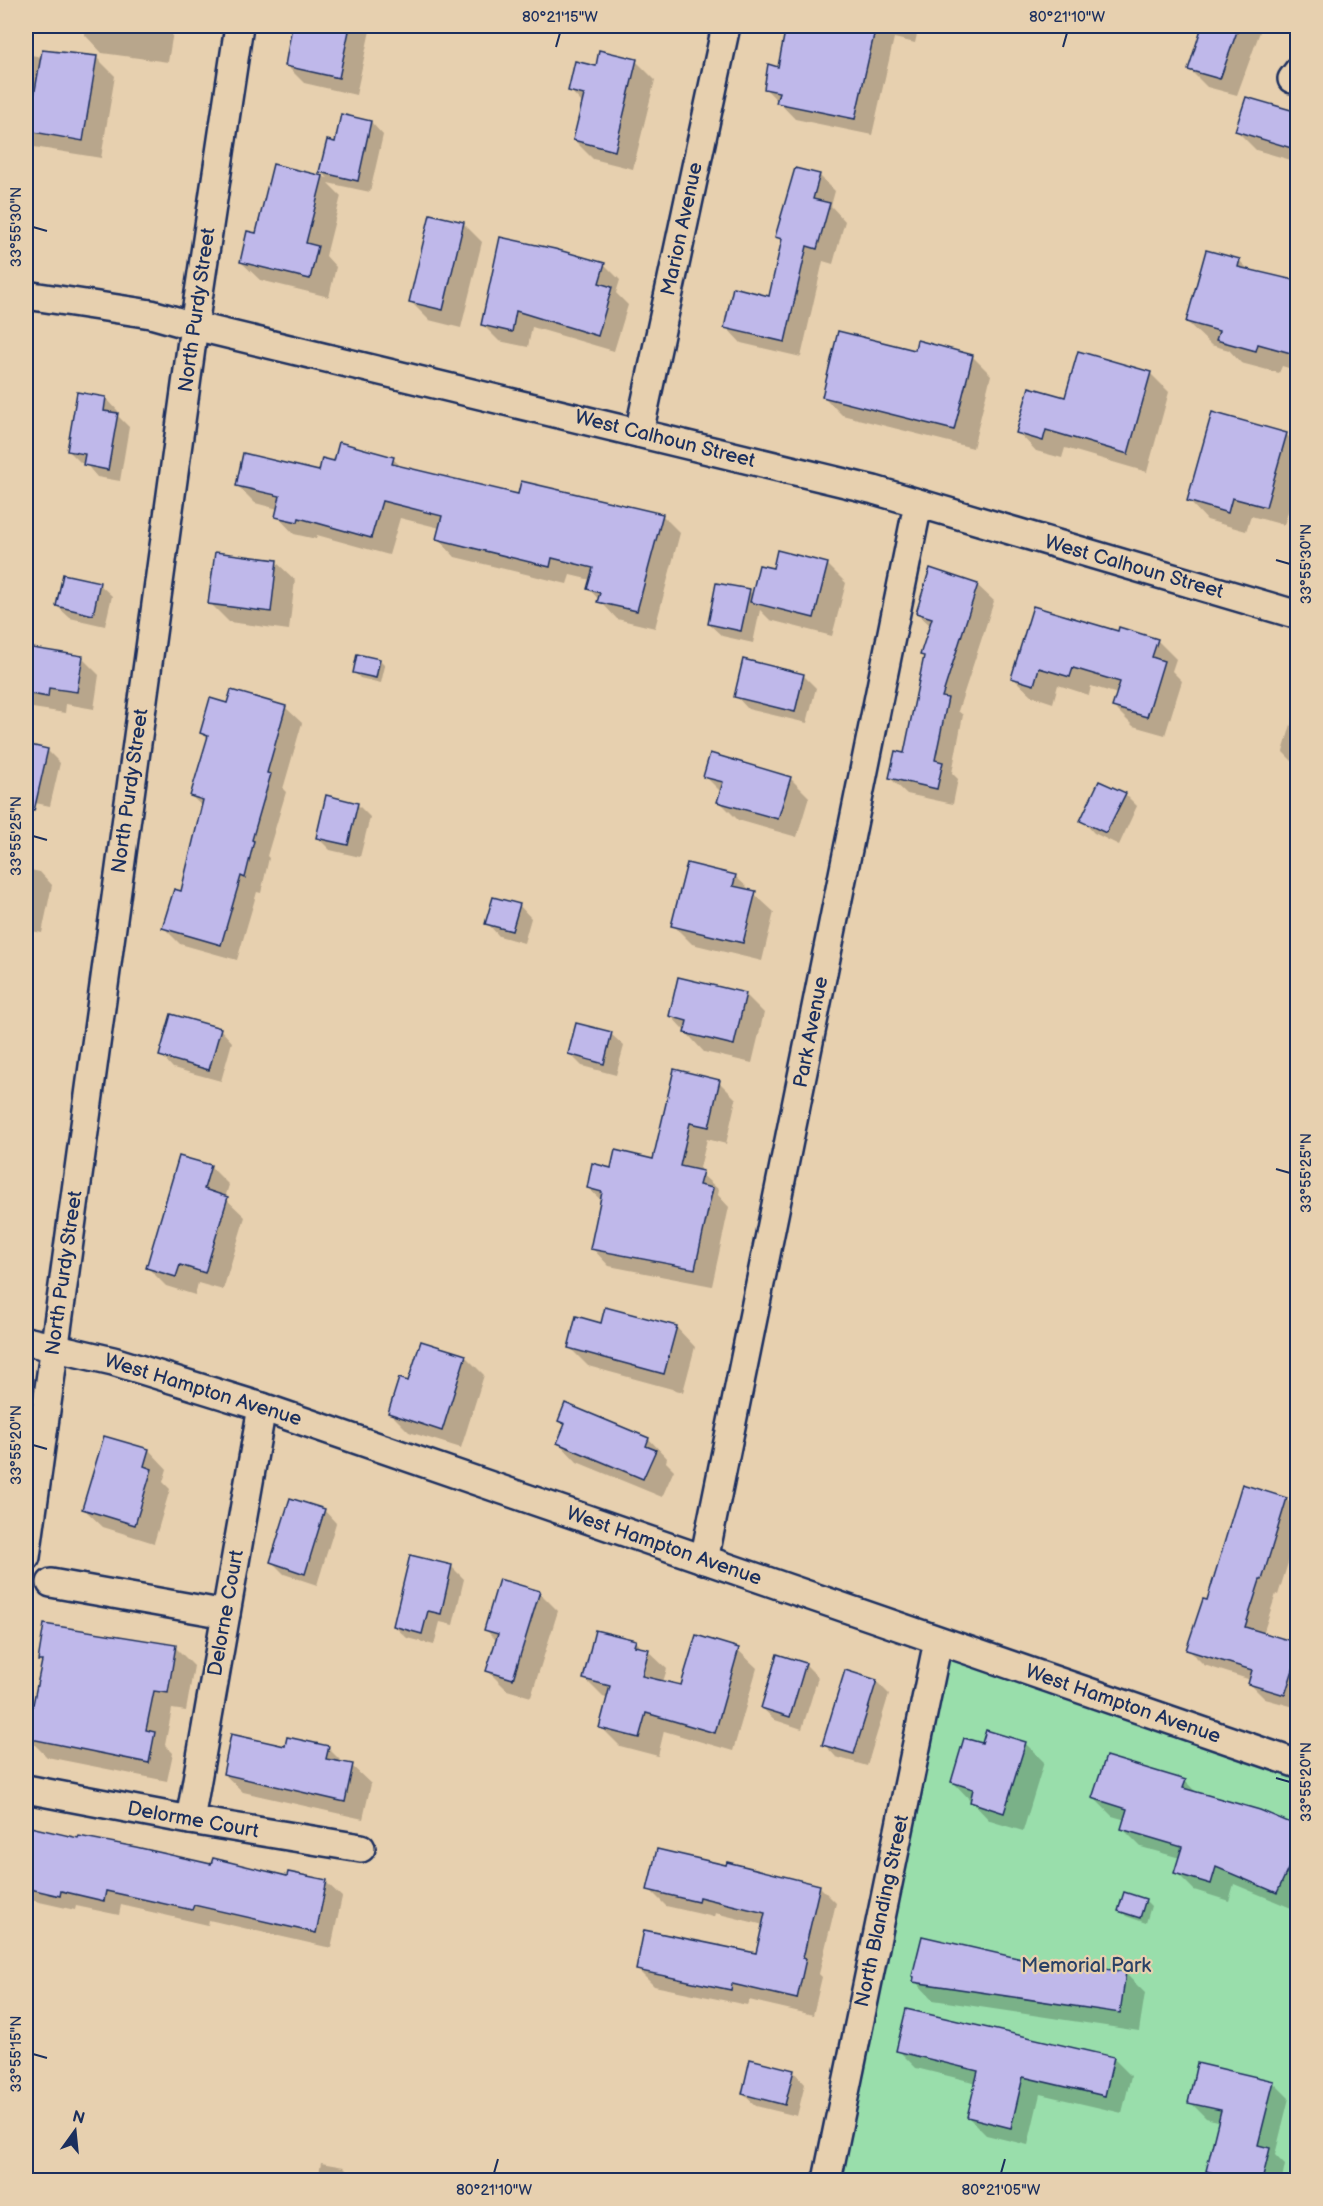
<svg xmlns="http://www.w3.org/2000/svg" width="1323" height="2206" viewBox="0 0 1323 2206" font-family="'Balsamiq Sans',sans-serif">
  <rect width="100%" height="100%" fill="#e7d0af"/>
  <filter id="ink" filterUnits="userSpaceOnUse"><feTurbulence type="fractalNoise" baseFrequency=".0167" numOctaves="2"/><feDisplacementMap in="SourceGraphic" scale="12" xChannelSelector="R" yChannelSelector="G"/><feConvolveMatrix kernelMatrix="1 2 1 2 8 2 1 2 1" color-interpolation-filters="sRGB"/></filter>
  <g filter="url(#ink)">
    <path fill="#99deab" stroke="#5a8684" stroke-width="1.5" d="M938,1641L1297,1764V2180H827Z"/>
    <g fill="#0003">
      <path d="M86,26H174L168,62L102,53L85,35Z"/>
      <path d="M294,26H371L356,95L304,83L286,65Z"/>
      <path d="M788,26H919L915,43L894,38L872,135L795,119L765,88L780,68Z"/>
      <path d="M1203,26H1262L1237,95L1207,87L1190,70Z"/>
      <path d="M26,54L42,57L97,58L115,76L101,158L28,146L26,158Z"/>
      <path d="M636,61L655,80L633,169L593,159L574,140L583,104L570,90Z"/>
      <path d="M1298,114V162L1256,150L1237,131Z"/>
      <path d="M371,122L383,135L370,192L328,183L341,196L326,256L336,267L329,297L260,280L241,262L257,235L274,166L328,178L321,172L337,144Z"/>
      <path d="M819,175L835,191L831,206L845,221L833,264L823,261L801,357L741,343L726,327L770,297L783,243L777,237Z"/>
      <path d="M463,223L482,242L461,328L429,320L410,301Z"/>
      <path d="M1207,251L1240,261L1250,271L1298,282V371L1282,366L1279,373L1241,363L1229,350L1211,345L1187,322Z"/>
      <path d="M604,264L620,280L616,293L628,305L614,351L532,327L528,347L499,341L483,325Z"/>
      <path d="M916,352L972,356L991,375L973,448L842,415L823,396Z"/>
      <path d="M1150,373L1169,392L1147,472L1065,448L1062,458L1036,451L1018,432L1066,399Z"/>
      <path d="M106,398L118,411L117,415L129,427L120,481L97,477L85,463H81L68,450Z"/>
      <path d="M26,415L31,421L26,446Z"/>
      <path d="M1286,434L1298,446V479L1284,525L1251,516L1246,531L1207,520L1189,501Z"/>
      <path d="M393,459L403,468L519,496L662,515L680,533L655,628L617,619L589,589L591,580L570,575L567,584L455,557L438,539L440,528L400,518L389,555L317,535L316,539L294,534L277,516L278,509L255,503L237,485L320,472L335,463Z"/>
      <path d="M276,562L295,580L289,630L229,622L210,603Z"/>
      <path d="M827,564L846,583L832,636L770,620L760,610L753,643L722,636L709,624L749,591L753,595L774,570Z"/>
      <path d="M99,584L112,596L105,626L70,618L57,606Z"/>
      <path d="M977,585L994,601L958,711L963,715L952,773L958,779L953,804L907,794L890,778L905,755L926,658L922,654L931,626L917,613Z"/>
      <path d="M1119,633L1157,640L1176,659L1172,671L1182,681L1165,735L1133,726L1114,707L1118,694L1091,686L1089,695L1058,685L1053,703L1032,696L1013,678Z"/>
      <path d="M26,648L82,658L99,675L94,709L66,704L65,713L26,707Z"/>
      <path d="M379,660L385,666L381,683L360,678L354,672Z"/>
      <path d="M803,675L816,688L807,723L748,709L736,696Z"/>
      <path d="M1297,704H1298V767L1283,752Z"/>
      <path d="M228,705L285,707L302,723L283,789L286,792L267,856L269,858L261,893L257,892L237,960L180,944L164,928L182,893L203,807L191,796L208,739L202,733Z"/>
      <path d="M26,745L47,750L60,763L50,806L26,801Z"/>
      <path d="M705,776L790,778L809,797L797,837L738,820L719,801L722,793Z"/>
      <path d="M1125,794L1137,806L1119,845L1094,833L1082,820Z"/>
      <path d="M357,804L370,817L360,857L330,850L318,838Z"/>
      <path d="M26,869L40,872L52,885L42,933L26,930Z"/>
      <path d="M735,876L774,912L762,961L692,944L673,925Z"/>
      <path d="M519,905L531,918L524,943L499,936L487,923Z"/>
      <path d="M745,994L764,1013L752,1063L704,1052L671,1016Z"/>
      <path d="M220,1029L232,1042L221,1081L173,1068L161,1055Z"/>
      <path d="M611,1034L624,1046L616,1075L582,1066L570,1054Z"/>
      <path d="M719,1082L736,1099L726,1144L707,1139L699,1172L719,1190L718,1195L729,1207L712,1286L609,1266L592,1248L602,1201L588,1188L612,1170L654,1161Z"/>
      <path d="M210,1166L229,1185L225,1198L245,1217L223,1290L198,1283L195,1295L166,1286L147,1267Z"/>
      <path d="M606,1309L677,1328L695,1347L683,1392L588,1366L569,1347L602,1324Z"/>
      <path d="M465,1356L484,1375L461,1448L409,1432L390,1413L409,1383Z"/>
      <path d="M559,1420L649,1439L667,1458L666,1462L674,1470L662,1497L577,1462L559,1443L565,1426Z"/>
      <path d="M149,1450L167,1469L163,1482L170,1489L154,1543L103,1527L84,1509Z"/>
      <path d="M1243,1486L1287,1500L1298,1510V1531L1278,1595L1276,1594L1263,1634L1298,1645V1708L1265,1699L1249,1683L1251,1680L1204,1665L1188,1649L1208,1602Z"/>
      <path d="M324,1510L336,1523L317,1585L284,1574L272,1562Z"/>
      <path d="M452,1567L464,1579L453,1625L440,1622L434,1645L407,1638L394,1626Z"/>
      <path d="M539,1592L558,1611L531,1697L507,1690L488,1671L497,1641L485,1629Z"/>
      <path d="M635,1642L643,1649L648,1651L667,1669L663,1682L682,1687L738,1650L757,1668L733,1751L664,1731L658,1756L620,1746L601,1727L609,1699L603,1697L585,1679Z"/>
      <path d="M175,1647L194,1666L186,1711L172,1709L165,1745L173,1753L167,1781L47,1757L28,1738L43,1664L40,1660Z"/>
      <path d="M805,1664L818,1677L802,1729L775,1720L762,1708Z"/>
      <path d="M876,1681L889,1694L867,1766L836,1757L824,1744Z"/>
      <path d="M1025,1743L1044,1762L1023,1831L990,1821L953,1782L983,1745Z"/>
      <path d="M286,1748H328L344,1764L352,1766L371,1784L363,1819L243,1792L224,1774Z"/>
      <path d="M1185,1781L1197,1793L1298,1827V1907L1296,1910L1234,1884L1229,1901L1194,1890L1176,1872L1180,1858L1141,1847L1123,1829L1126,1820L1112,1816L1094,1798Z"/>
      <path d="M26,1827L79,1840L212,1866L288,1878L326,1882L342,1897L331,1948L209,1920L208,1925L121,1905L119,1915L76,1906L75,1910L26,1899Z"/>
      <path d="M819,1886L836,1903L819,1974L822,1977L813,2015L749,2000L747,2005L654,1986L637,1969L757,1955L764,1925L715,1913L714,1917L666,1906L649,1889Z"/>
      <path d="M1145,1900L1151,1906L1146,1923L1126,1916L1120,1910Z"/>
      <path d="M1032,1963L1126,1974L1145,1993L1139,2031L933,2000L915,1981Z"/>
      <path d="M898,2050L1113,2058L1131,2076L1122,2113L1040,2094L1028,2145L986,2135L968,2117L977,2083L916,2068Z"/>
      <path d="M793,2071L805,2084L797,2116L756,2106L743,2094Z"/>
      <path d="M1273,2082L1289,2098L1275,2155L1285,2165L1282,2180H1218L1208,2170L1220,2122L1206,2118L1190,2102Z"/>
      <path d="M321,2163L344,2167L357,2180H318Z"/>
    </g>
    <g fill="#bfb8ea" stroke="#1b2f5e" stroke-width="1.5">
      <path d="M292,26H322L349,31L339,78L285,66Z"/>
      <path d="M786,26H876L855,119L776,103L779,92L764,89L768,64L778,67Z"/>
      <path d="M1202,26H1239L1220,79L1188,70Z"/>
      <path d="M42,50L97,56L83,141L28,131Z"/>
      <path d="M599,50L637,59L615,151L573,140L584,95L568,91L575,61L596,66Z"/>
      <path d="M1246,97L1298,112V150L1235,131Z"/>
      <path d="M341,114L371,121L358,181L319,172L327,140L335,142Z"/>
      <path d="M273,164L323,176L306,243L318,246L310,279L240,262L247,231L256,233Z"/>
      <path d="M795,168L820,174L813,199L830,203L817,249L807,246L785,342L724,328L733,287L769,296L782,239L775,237Z"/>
      <path d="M430,214L464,222L443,310L409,302Z"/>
      <path d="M500,237L555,249L605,263L599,283L612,287L598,336L516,311L512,332L481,325Z"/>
      <path d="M1206,250L1240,259L1238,267L1298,281V355L1258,344L1256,351L1216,340L1219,331L1186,322Z"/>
      <path d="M838,331L915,350L917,340L973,355L954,430L822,397Z"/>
      <path d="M1078,351L1151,372L1128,454L1046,430L1043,441L1016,433L1029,387L1065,397Z"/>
      <path d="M77,392L106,397L104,411L118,413L108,470L83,465L85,454L67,451Z"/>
      <path d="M1212,412L1287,433L1266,507L1232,498L1228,513L1187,501Z"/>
      <path d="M339,442L394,457L392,464L518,494L521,481L663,514L637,611L597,602L600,593L587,589L593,568L552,558L550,567L436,539L442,516L382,501L371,538L299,518L298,522L275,517L280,496L236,486L243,453L319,471L322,458L334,461Z"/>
      <path d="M777,550L828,563L814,618L750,602L759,565L773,568Z"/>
      <path d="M215,552L277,560L271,612L208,604Z"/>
      <path d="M930,568L978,584L942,697L948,698L935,760L943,762L937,789L889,778L895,751L904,753L924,656L920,655L932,618L916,613Z"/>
      <path d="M63,574L100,582L93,615L56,606Z"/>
      <path d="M716,583L750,589L741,631L708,624Z"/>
      <path d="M1033,606L1118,631L1119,627L1158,639L1152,657L1164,661L1147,717L1112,707L1120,682L1073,668L1070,677L1039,668L1034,685L1011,678Z"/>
      <path d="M26,647L83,656L77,692L49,688L48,697L26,693Z"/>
      <path d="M357,654L380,659L376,678L353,673Z"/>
      <path d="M743,659L804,674L795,712L734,697Z"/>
      <path d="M231,690L286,706L267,773L271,774L252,840L254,841L245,878L241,876L221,945L162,928L174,889L181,891L203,800L190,796L208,736L200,733L210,698L227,703Z"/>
      <path d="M26,744L48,749L34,811L26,810Z"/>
      <path d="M710,753L791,777L778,819L717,802L723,782L703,777Z"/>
      <path d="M1099,781L1126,793L1106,833L1080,821Z"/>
      <path d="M326,795L358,803L348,845L316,838Z"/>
      <path d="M687,863L736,875L733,886L756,891L743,943L671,926Z"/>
      <path d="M493,897L520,904L512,931L485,924Z"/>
      <path d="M678,977L746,993L734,1045L684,1033L687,1021L669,1016Z"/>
      <path d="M171,1014L221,1028L209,1070L159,1056Z"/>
      <path d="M576,1023L612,1032L604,1064L568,1054Z"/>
      <path d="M674,1069L720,1080L709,1127L690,1123L680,1166L703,1171L699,1185L713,1188L695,1269L590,1249L602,1192L587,1188L592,1163L611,1168L615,1150L653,1159Z"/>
      <path d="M179,1156L211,1165L204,1189L228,1197L205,1273L180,1265L176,1277L146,1268Z"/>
      <path d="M605,1307L677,1326L664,1374L568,1348L576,1316L601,1323Z"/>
      <path d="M421,1341L466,1355L442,1431L388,1413L399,1378L408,1381Z"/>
      <path d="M565,1403L649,1438L646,1446L656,1450L643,1479L557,1443L565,1424L558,1421Z"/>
      <path d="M104,1436L149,1449L144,1466L152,1469L135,1525L82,1509Z"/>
      <path d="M1242,1484L1287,1498L1262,1580H1260L1245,1627L1298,1643V1654L1285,1695L1248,1684L1252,1670L1186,1650L1203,1599L1207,1600Z"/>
      <path d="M290,1498L325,1509L305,1574L270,1562Z"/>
      <path d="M410,1555L452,1565L441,1614L428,1611L422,1634L393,1626Z"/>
      <path d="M499,1579L540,1591L513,1679L486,1671L498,1634L484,1630Z"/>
      <path d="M44,1624L176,1645L168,1693L154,1691L146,1730L155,1732L149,1763L26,1738L42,1661H38Z"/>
      <path d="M595,1630L636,1640L634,1646L649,1649L642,1676L681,1685L696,1635L739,1648L715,1733L646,1713L639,1738L599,1728L610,1686L583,1679Z"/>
      <path d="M777,1654L806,1663L790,1717L761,1708Z"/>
      <path d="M845,1670L877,1680L854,1754L822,1745Z"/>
      <path d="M986,1730L1026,1742L1004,1813L970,1802L973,1789L951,1782L964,1738L982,1743Z"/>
      <path d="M231,1734L285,1746L287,1737L329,1746L326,1759L353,1764L345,1802L223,1774Z"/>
      <path d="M1106,1756L1186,1780L1183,1788L1260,1810L1298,1826V1847L1277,1893L1216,1867L1211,1884L1174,1873L1182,1847L1121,1829L1127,1809L1092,1798Z"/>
      <path d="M26,1826L78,1838L79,1836L136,1847L211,1864L213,1858L287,1876L288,1872L327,1880L316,1933L194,1905L192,1910L106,1891L104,1901L61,1891L60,1896L26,1888Z"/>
      <path d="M657,1849L726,1865L727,1862L820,1885L803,1958L806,1959L797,1999L732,1984L731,1990L636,1970L644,1930L756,1953L765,1913L699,1897L698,1902L647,1890Z"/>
      <path d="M1124,1892L1146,1899L1140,1918L1118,1911Z"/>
      <path d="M922,1936L1030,1961L1031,1958L1126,1972L1120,2013L913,1982L914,1977L912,1976Z"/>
      <path d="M906,2009L1114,2057L1105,2096L1023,2077L1011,2128L967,2117L978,2071L896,2051Z"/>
      <path d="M750,2059L794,2070L785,2105L742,2094Z"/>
      <path d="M1197,2063L1274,2081L1258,2145L1270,2148L1262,2181H1245L1206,2171L1221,2110L1188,2103Z"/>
    </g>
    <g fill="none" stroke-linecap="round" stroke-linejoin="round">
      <defs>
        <g id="minor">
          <path d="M1292,79L1298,71"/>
          <path d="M26,295L151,314L194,326L874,490L1298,615"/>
          <path d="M639,433L726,26"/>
          <path d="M26,1341L113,1361L262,1407L1298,1764"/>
          <path d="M26,1557L194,326L239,26"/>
          <path d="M704,1560L918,504"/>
          <path d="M51,1583L226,1614"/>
          <path d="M26,1789L190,1820L361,1848"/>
          <path d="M190,1820L262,1407"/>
          <path d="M827,2180L938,1641"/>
        </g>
      </defs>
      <use href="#minor" stroke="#1b2f5e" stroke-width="32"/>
      <use href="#minor" stroke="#e7d0af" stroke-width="27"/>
    </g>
  </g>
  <path fill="none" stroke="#1b2f5e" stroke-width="2" d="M556,47L560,33M1063,47L1067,33M33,227L47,231M1276,560L1290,564M33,836L47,840M1276,1169L1290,1173M33,1445L47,1449M1276,1778L1290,1782M33,2054L47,2058M494,2173L498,2159M1001,2173L1005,2159"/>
  <g text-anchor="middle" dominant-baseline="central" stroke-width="4.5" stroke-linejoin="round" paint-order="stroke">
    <g font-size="20" fill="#1b2f5e" stroke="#e7d0af">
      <text transform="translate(682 229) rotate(-78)">Marion Avenue</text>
      <text transform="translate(197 310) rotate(-82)">North Purdy Street</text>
      <text transform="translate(665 439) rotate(14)">West Calhoun Street</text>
      <text transform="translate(1134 567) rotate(16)">West Calhoun Street</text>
      <text transform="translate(130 791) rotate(-82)">North Purdy Street</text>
      <text transform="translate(811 1032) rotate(-79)">Park Avenue</text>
      <text transform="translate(64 1273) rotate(-82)">North Purdy Street</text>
      <text transform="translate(203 1390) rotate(17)">West Hampton Avenue</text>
      <text transform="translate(664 1546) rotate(19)">West Hampton Avenue</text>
      <text transform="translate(226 1613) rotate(-80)">Delorne Court</text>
      <text transform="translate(1123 1704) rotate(19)">West Hampton Avenue</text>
      <text transform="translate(193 1820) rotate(10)">Delorme Court</text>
      <text transform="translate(882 1911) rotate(-78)">North Blanding Street</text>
    </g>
    <g font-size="20" fill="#284066" stroke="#e7d0af">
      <text x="1086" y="1966">Memorial Park</text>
    </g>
  </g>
  <rect width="1323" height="2206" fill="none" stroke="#e7d0af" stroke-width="66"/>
  <g transform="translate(75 2131) rotate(15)" stroke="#e7d0af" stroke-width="4.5" paint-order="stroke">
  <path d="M0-4.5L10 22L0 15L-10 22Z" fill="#1b2f5e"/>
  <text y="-9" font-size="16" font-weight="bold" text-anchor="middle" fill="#1b2f5e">N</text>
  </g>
  <rect x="33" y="33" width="1257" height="2140" fill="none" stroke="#1b2f5e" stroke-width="2"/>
  <g font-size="15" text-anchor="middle" fill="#1b2f5e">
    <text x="560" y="22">80°21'15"W</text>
    <text x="1067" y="22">80°21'10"W</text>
    <text transform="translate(16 227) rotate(-90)" y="5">33°55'30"N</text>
    <text transform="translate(1306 564) rotate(-90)" y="5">33°55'30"N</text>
    <text transform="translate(16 836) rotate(-90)" y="5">33°55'25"N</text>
    <text transform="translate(1306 1173) rotate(-90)" y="5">33°55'25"N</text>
    <text transform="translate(16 1445) rotate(-90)" y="5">33°55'20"N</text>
    <text transform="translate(1306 1782) rotate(-90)" y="5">33°55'20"N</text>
    <text transform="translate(16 2054) rotate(-90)" y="5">33°55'15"N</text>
    <text x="494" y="2195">80°21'10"W</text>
    <text x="1001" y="2195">80°21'05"W</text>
  </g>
</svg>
